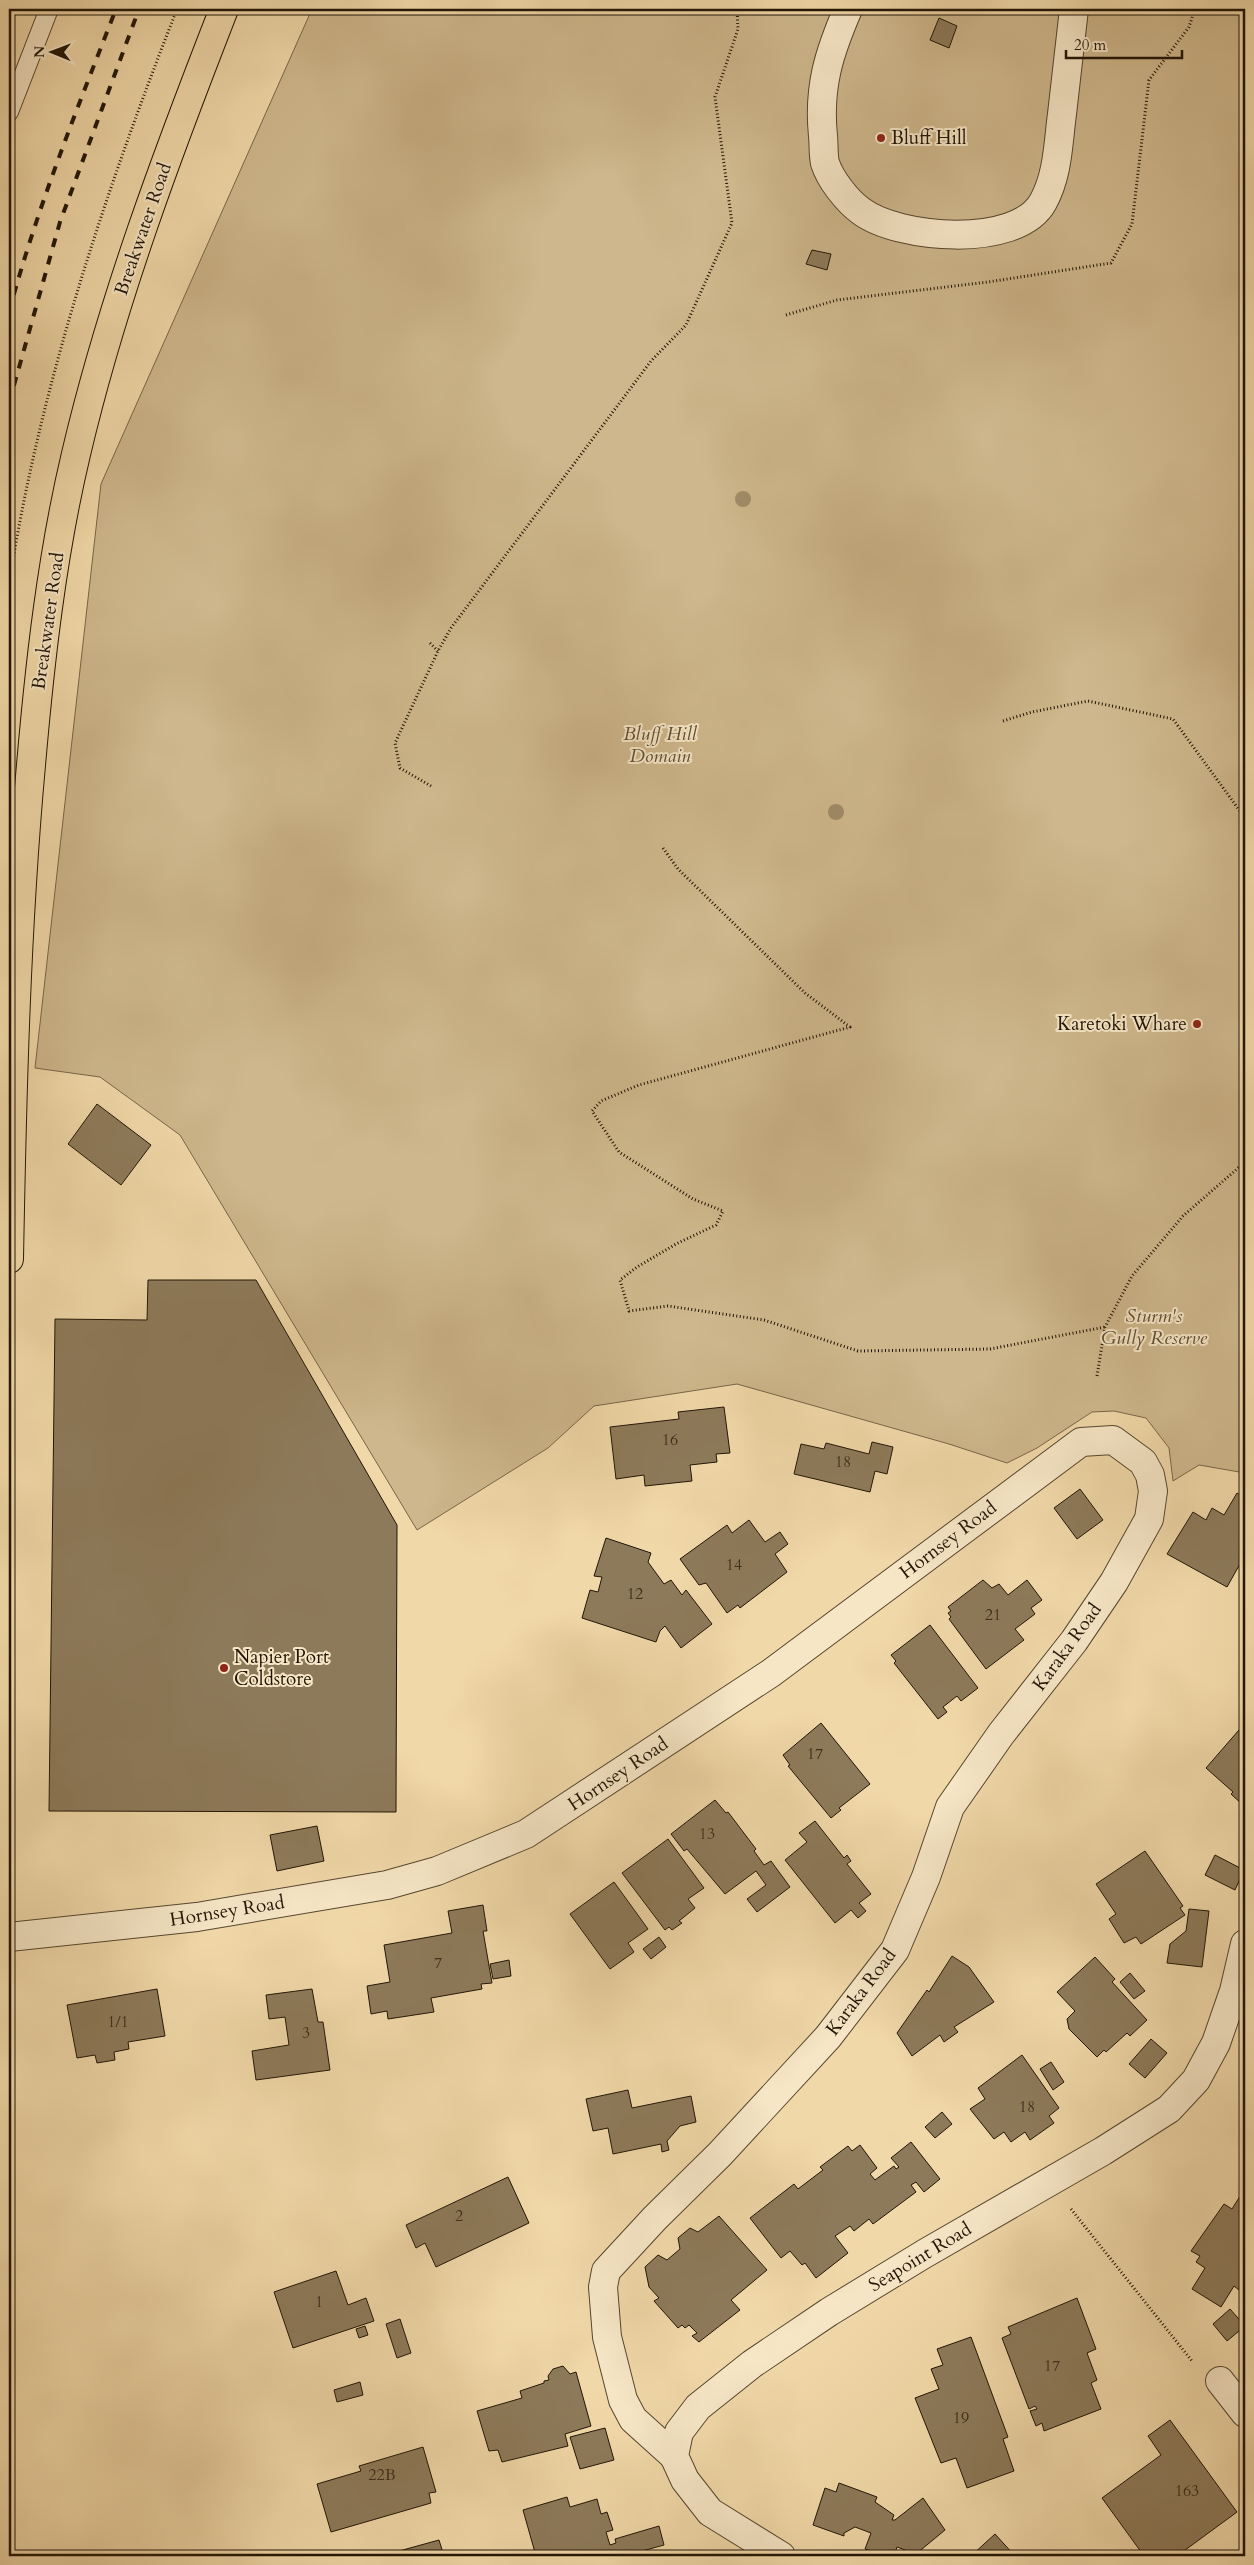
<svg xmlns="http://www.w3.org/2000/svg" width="1254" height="2565" viewBox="0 0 1254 2565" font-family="Cardo,serif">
  <rect width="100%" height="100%" fill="#f1d8a8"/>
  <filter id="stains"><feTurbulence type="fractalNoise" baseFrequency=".004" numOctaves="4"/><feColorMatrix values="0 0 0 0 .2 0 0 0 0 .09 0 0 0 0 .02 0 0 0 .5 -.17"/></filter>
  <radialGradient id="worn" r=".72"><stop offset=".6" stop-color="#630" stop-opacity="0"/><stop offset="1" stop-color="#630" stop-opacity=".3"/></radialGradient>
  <path fill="#ceb78c" stroke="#786649" d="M312,9H1245V1473L1199,1465L1173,1481L1169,1448L1146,1418L1114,1411L1092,1412L1037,1448L1007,1463L949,1444L737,1384L594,1406L548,1448L417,1530L180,1135L100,1077L35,1068L101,484Z"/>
  <g fill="#8d7a5a" stroke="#211506">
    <path d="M939,18L957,26L949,48L930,40Z"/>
    <path d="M812,250L831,254L827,270L806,264Z"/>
    <path d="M97,1104L151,1145L121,1185L68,1144Z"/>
    <path d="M148,1280H256L397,1525L396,1812L49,1811L55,1319L147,1320Z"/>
    <path d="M724,1407L730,1453L716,1454L717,1462L690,1465L692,1481L645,1486L644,1475L616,1479L610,1427L679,1419L678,1412Z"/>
    <path d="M872,1442L893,1447L887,1474L875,1471L870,1492L794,1474L801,1444L824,1449L826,1443L869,1454Z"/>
    <path d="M1080,1489L1103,1520L1077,1539L1054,1508Z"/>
    <path d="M1237,1493L1245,1498V1555L1227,1587L1167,1554L1193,1512L1206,1520L1212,1508L1224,1515Z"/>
    <path d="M749,1520L765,1542L780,1532L788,1544L775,1554L787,1572L740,1608L738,1605L727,1613L706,1583L699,1585L680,1559L727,1525L732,1533Z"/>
    <path d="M606,1538L651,1553L648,1562L664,1584L671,1580L682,1595L686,1590L712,1624L681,1648L665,1626L660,1631L656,1642L582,1618L590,1590L598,1592L602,1577L594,1576Z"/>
    <path d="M983,1580L992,1588L999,1584L1008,1595L1027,1580L1042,1600L1031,1608L1035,1614L1015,1629L1024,1640L986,1669L949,1619L951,1617L948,1613L951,1611L948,1607Z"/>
    <path d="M930,1625L978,1688L961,1701L957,1696L943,1707L947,1712L938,1719L894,1663L896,1661L891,1655Z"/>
    <path d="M821,1723L870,1784L839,1808L841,1810L831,1818L788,1766L790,1765L783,1755Z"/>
    <path d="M1245,1723V1807L1231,1794L1233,1792L1206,1768Z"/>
    <path d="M715,1800L726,1813L728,1812L756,1849L754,1851L764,1865L771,1861L790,1887L757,1912L747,1899L766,1885L756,1871L725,1894L687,1849L684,1851L671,1834Z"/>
    <path d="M815,1821L844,1858L847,1855L851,1861L847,1864L871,1894L859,1903L866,1911L858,1918L851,1910L835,1923L785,1860L807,1842L799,1833Z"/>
    <path d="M317,1826L324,1861L277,1871L270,1835Z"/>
    <path d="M668,1839L704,1888L688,1899L695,1908L679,1921L682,1923L672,1930L669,1927L665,1930L622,1873Z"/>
    <path d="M1145,1851L1183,1906L1180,1908L1185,1915L1141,1944L1136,1937L1124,1943L1109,1919L1116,1914L1096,1884Z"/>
    <path d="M1215,1855L1244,1870L1235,1890L1205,1875Z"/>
    <path d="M614,1882L648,1929L628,1943L634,1952L610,1969L570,1914Z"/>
    <path d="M483,1905L487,1931H483L492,1983L481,1984L482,1989L431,1998L434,2012L388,2019L387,2011L371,2014L367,1986L390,1982L384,1945L452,1933L448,1911Z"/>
    <path d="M1189,1909L1209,1911L1202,1967L1167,1963L1170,1944L1186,1931Z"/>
    <path d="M659,1937L666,1947L651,1959L643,1949Z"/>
    <path d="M952,1956L969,1967L994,2002L954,2027L958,2032L944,2042L940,2035L912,2056L897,2033L927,1990L929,1992Z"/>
    <path d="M1095,1957L1115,1979L1112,1982L1147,2020L1130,2036L1127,2033L1106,2052L1104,2050L1097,2057L1069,2029L1067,2019L1075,2011L1057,1992Z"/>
    <path d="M509,1960L511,1976L493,1979L490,1964Z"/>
    <path d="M1130,1973L1145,1991L1134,1999L1120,1982Z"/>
    <path d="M157,1989L165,2036L128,2042L129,2049L114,2052L115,2060L97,2063L95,2055L77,2058L67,2005Z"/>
    <path d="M312,1989L318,2022H323L330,2070L256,2080L252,2051L289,2045L285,2017L269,2019L266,1995Z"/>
    <path d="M1151,2039L1167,2053L1145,2078L1129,2064Z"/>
    <path d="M1022,2055L1059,2108L1049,2116L1054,2123L1030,2140L1025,2132L1011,2142L1004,2132L994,2139L970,2109L985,2099L978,2088Z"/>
    <path d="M1051,2062L1064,2082L1053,2090L1040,2069Z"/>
    <path d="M628,2090L632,2108L691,2096L696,2122L680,2126L667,2141L669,2150L662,2152L661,2144L613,2154L608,2128L593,2131L586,2099Z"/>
    <path d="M942,2112L952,2124L935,2138L925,2127Z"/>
    <path d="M911,2142L940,2179L924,2192L916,2182L911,2185L916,2192L873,2224L869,2219L854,2231L850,2226L835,2236L848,2253L816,2278L805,2263L802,2265L790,2251L781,2258L750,2218L794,2184L798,2189L823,2170L820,2167L848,2146L852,2151L860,2145L877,2168L870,2174L875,2180L894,2166L896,2169L899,2167L891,2158Z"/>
    <path d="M508,2177L529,2223L436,2267L425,2243L416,2248L406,2225Z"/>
    <path d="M1245,2188V2281L1239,2290L1234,2286L1221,2307L1192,2289L1205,2268L1196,2262L1200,2256L1191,2251L1224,2204L1232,2209Z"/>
    <path d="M719,2216L767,2270L731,2300L740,2310L699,2342L692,2336L697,2333L689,2325L685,2328L682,2325L678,2328L654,2301L659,2298L649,2287L645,2267L658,2255L667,2260L680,2249L678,2238L690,2228L698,2232Z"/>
    <path d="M336,2271L348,2305L366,2298L374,2321L293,2348L274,2292Z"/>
    <path d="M1077,2298L1096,2349L1087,2353L1097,2380L1091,2383L1101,2409L1044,2431L1042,2423L1036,2426L1030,2411L1037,2409L1035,2406L1029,2409L1002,2338L1011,2334L1008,2327Z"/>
    <path d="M1230,2309L1245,2326L1227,2341L1213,2324Z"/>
    <path d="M400,2319L411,2353L397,2358L386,2324Z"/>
    <path d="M365,2326L368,2335L359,2338L356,2329Z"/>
    <path d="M971,2337L1008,2437L1003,2439L1014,2471L967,2488L956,2458L941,2463L915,2398L939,2389L931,2369L943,2365L937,2349Z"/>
    <path d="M563,2366L570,2374L576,2372L591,2426L565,2434L568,2446L502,2462L498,2450L489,2451L477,2411L522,2398L520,2391L544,2383V2381L549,2380L548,2376L553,2369Z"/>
    <path d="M360,2382L363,2395L337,2402L334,2390Z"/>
    <path d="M1170,2420L1237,2512L1177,2556H1144L1102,2498L1161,2455L1148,2436Z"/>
    <path d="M605,2428L614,2460L580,2469L570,2437Z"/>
    <path d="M423,2447L436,2492L429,2493L431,2503L331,2532L317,2484L361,2471L359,2466Z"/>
    <path d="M839,2483L877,2497L875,2502L894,2515L892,2520H895L923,2498L945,2530L916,2554L897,2547L894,2556H885L865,2549L871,2533L855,2527L844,2533V2536L813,2525L825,2488L836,2492Z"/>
    <path d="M567,2497L570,2507L597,2499L601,2514L607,2512L613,2530L606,2532L610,2545L616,2543L615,2539L659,2526L664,2545L624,2556H536L523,2510Z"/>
    <path d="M995,2534L1015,2556H971Z"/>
    <path d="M439,2540L444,2556H381Z"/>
  </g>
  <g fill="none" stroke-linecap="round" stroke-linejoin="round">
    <defs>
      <path id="service" d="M9,112L49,9"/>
      <g id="minor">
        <path d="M848,9C829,53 818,87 823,136C824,145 823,155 825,163C830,179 847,201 861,211C898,239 1017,249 1043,202C1058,175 1058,144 1062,114C1066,79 1070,44 1074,9"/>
        <path d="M9,1937L197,1917L387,1885L437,1871L526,1834L771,1673L1081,1442L1113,1440L1143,1462L1150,1475L1153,1491L1149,1519L1114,1582L1074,1641L1001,1734L950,1807L926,1877L895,1950L828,2037L720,2154L655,2218L606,2271L603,2287L607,2337L623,2400L633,2419L674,2456"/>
        <path d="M1220,2381L1245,2413"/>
        <path d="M781,2556L710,2512L685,2480L674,2456L679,2432L698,2407L752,2364L829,2312L924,2254L1103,2151L1169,2109L1196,2080L1216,2043L1234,1991L1245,1944"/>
      </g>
      <path id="trunk" d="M9,1259C12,1094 16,929 31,765C40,661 52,555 76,454C112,301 167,155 224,9"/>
    </defs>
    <use href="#service" stroke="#55462e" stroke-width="20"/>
    <use href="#minor" stroke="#55462e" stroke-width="30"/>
    <use href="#trunk" stroke="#211506" stroke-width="30"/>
    <g stroke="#211506" stroke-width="3" stroke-dasharray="1 2.5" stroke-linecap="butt">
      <path d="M786,315L837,300L988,282L1111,263L1132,224L1149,80L1189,27L1195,9"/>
      <path d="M9,584C40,386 104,195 177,9"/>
      <path d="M430,643L438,651"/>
      <path d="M1003,721L1032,712L1088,701L1173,719L1245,818"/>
      <path d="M431,786L400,768L395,743L438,651L451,628L651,361L686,325L732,223L715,97L738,29L737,9"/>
      <path d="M663,848L678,869L805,993L850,1027L639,1085L601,1101L592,1111L619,1152L693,1199L723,1211L716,1225L676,1244L637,1267L620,1280L629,1311L668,1306L764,1320L858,1351L990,1349L1105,1327"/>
      <path d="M1097,1376L1105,1327L1132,1276L1183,1216L1245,1162"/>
      <path d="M1071,2209L1192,2361"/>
    </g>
    <use href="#service" stroke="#f6e6c6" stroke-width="18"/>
    <use href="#minor" stroke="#f6e6c6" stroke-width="28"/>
    <use href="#trunk" stroke="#f1d8a8" stroke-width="28"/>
    <g stroke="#211506" stroke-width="4" stroke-dasharray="9 9" stroke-linecap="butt">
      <path d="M9,312C37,208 77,109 116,9"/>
      <path d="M9,403L60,222L139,9"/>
    </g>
  </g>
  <g fill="#a08c69">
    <circle cx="743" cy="499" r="8"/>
    <circle cx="836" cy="812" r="8"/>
  </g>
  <g fill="#8f2418" stroke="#f6e6c6" stroke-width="2">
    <circle cx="881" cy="138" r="5"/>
    <circle cx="1197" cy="1024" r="5"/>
    <circle cx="224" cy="1668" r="5"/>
  </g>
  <g text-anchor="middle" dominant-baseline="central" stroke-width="4" stroke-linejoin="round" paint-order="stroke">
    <g font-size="16" fill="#3c2e1b">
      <text x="670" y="1440">16</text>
      <text x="843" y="1462">18</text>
      <text x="734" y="1565">14</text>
      <text x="635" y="1594">12</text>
      <text x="993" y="1615">21</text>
      <text x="815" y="1754">17</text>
      <text x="707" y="1834">13</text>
      <text x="438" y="1963">7</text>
      <text x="118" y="2022">1/1</text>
      <text x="306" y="2033">3</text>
      <text x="1027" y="2107">18</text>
      <text x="459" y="2216">2</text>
      <text x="319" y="2302">1</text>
      <text x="1052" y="2366">17</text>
      <text x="961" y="2418">19</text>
      <text x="382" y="2475">22B</text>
      <text x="1187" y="2491">163</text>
    </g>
    <g font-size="19" fill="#211506" stroke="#f6e6c6" text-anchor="start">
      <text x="891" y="138">Bluff Hill</text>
      <text x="1187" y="1024" text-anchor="end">Karetoki Whare</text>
      <text x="234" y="1657">Napier Port<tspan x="234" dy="22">Coldstore</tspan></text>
    </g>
    <g font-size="19" fill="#211506" stroke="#f6e6c6">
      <text transform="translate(143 229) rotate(-71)">Breakwater Road</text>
      <text transform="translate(48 621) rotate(-82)">Breakwater Road</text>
      <text transform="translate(948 1540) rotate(-37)">Hornsey Road</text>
      <text transform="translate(1067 1647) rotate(-54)">Karaka Road</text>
      <text transform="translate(618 1774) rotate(-34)">Hornsey Road</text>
      <text transform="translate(227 1911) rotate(-9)">Hornsey Road</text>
      <text transform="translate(861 1992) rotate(-53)">Karaka Road</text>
      <text transform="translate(920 2257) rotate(-31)">Seapoint Road</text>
    </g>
    <g font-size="19" font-style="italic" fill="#5e4e35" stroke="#f6e6c6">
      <text x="660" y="734">Bluff Hill<tspan x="660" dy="22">Domain</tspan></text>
      <text x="1154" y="1316">Sturm's<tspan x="1154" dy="22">Gully Reserve</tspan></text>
    </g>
  </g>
  <rect width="1254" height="2565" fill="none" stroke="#f1d8a8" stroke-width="30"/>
  <rect x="10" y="10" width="1234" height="2545" fill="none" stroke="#211506" stroke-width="2.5"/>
  <rect x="15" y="15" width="1224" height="2535" fill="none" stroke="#211506"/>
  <g transform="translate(52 52) rotate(271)" stroke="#f6e6c6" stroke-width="4" paint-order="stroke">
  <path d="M0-4L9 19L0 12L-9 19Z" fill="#211506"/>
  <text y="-8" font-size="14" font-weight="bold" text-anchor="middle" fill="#211506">N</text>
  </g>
  <path d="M1066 50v8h116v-8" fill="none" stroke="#211506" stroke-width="2.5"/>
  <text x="1074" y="50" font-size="15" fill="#211506" stroke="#f6e6c6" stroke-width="4" paint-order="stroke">20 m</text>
  <rect width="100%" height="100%" filter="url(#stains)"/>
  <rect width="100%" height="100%" fill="url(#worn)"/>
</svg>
